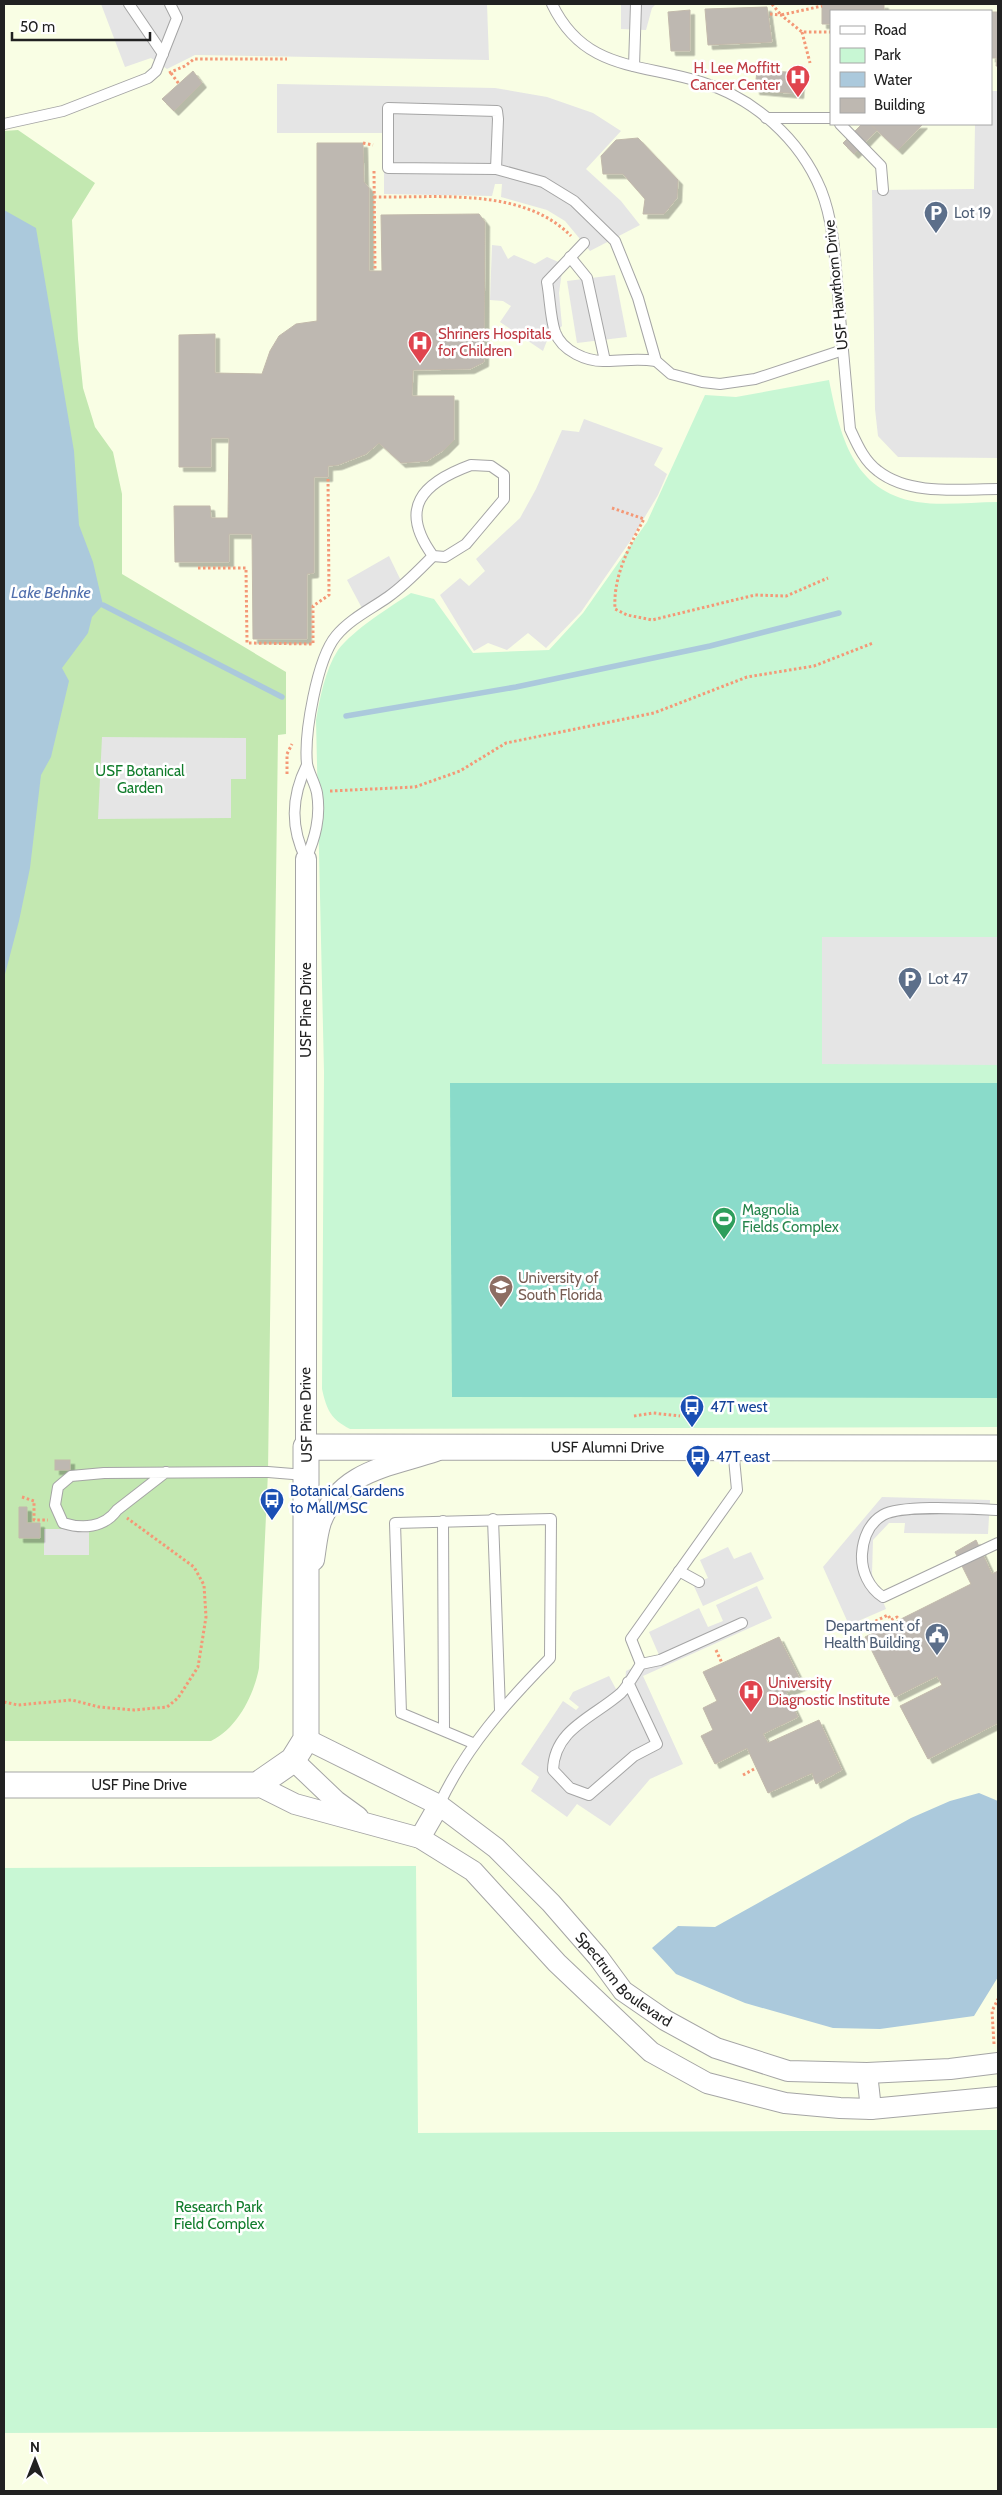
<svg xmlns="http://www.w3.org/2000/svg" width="1002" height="2495" viewBox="0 0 1002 2495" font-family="Cabin,sans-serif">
  <defs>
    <filter id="shadow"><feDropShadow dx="4.5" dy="4.5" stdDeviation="0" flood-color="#0004"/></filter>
  </defs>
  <rect width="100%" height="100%" fill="#f1efe8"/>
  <path fill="#f9fee4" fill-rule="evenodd" d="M4,4H998V2491H4ZM831,11H991V124H831Z"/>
  <path fill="#c3e8b1" d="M18,130L95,183L72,220L78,339L83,388L95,427L113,452L122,494V574L286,672V734L278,735L268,1472L259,1668C254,1695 237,1729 211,1741H4V131Z"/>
  <g fill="#c8f7d4">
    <path d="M829,380C840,435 852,491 917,502C943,506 972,502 998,502V1427L350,1429C331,1419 327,1411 322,1389L324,1072L316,720C320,698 325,670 338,650C353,630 390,607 411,593L434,599L473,653L549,650L583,613L647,522L705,395L736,397Z"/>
    <path d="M416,1866L418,2133L998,2130V2428L4,2433V1868Z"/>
  </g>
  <path fill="#8adbca" d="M450,1083H998V1398L452,1397Z"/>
  <g fill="#e5e5e5">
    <path d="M101,4H487L489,60L195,55L167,69L151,58L125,67Z"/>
    <path d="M621,4H656L652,8L646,30L621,29Z"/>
    <path d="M277,84L495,88L547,97L593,113L621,131L586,169L621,201L640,225L590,251L565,221L547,210L501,197L502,184H495L492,196L384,194V133H277Z"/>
    <path d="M991,91H998V458L898,457L878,436L875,409L872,190L974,189L975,124H991Z"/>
    <path d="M492,245L501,246L508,259L514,255L535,264L547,257L563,264L559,293L562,326L548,338L543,351L500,322L511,306L503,301L490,300Z"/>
    <path d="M615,275L627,337L577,343L567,281Z"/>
    <path d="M584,419L663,448L654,465L667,474L658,495L631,540L581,612L546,648L528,633L507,650L488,643L474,651L440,595L460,578L469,586L485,571L476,559L520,518L536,489L562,430L579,432Z"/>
    <path d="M389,556L403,585L364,612L347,580Z"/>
    <path d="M102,737L246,738V779H231V818L98,819Z"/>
    <path d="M822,937H998V1065L822,1064Z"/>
    <path d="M882,1497L990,1500L988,1534L904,1533L905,1523H889L873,1540L872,1574L886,1609L849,1625L823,1567Z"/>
    <rect x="44" y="1529" width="45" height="26"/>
    <path d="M728,1547L734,1559L751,1552L764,1579L703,1606L693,1584L708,1578L700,1560Z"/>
    <path d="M757,1586L772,1618L643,1676L683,1764L650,1779L610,1826L577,1804L567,1817L531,1791L539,1777L521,1764L563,1701L576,1710L579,1707L569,1699L573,1692L609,1676L616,1689L625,1684L626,1671L659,1655L649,1632L699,1608L708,1627L723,1621L716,1605Z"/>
  </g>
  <g fill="#abc9dc">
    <path d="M4,210L36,228L74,451L79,525L93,562L103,605L92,617L88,633L62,668L69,681L51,757L41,775L30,868L19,921L4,978Z"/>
    <path d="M979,1793L998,1801V1977L974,2016L880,2029L833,2028L745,2003L676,1974L652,1948L678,1926L715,1927L911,1818L950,1801Z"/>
  </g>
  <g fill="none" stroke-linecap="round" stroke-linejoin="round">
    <g stroke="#abc9dc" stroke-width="5.5">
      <path d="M103,605L282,697"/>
      <path d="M346,716L516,687L710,646L839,613"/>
    </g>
  </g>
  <g fill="#beb8b1" stroke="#c2b9ab" filter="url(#shadow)">
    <path d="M822,4H884V11H831V24H822Z"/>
    <path d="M767,7L772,42L708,45L705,9Z"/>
    <path d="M690,10V51H671L668,12Z"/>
    <path d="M991,12H998V66H996L997,58H991Z"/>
    <path d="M757,70L801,73L799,94L755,90Z"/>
    <path d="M193,71L202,83L174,111L162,99Z"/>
    <path d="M862,124H870L877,130L854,154L843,143Z"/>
    <path d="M870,124H923L898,150Z"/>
    <path d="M638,138L678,180L677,198L664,214H643L645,199L623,174H603L601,156L616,140Z"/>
    <path d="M317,143H363L364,182L369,188V271H382L381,215L479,214L485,222L484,362L470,369L413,370L412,396H454V440L444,450L427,461L401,463L379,443L366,454L338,465L328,466V477H314V573L307,574V639H253L252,534H229V562H175L174,506H210L211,518H228L229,438H211V467H179V335L215,334V373L262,374L270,351L279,336L296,324L317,321Z"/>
    <rect x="55" y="1460" width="15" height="10"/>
    <path d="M19,1507H27V1523H40V1538H19Z"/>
    <path d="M976,1540L992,1574L998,1571V1723L928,1759L900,1706L942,1685L937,1676L895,1697L865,1637L971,1584L955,1552Z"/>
    <path d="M779,1637L803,1685L786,1692L798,1717L763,1734L768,1743L819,1720L842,1770L816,1784L812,1773L768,1793L747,1748L715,1764L701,1736L713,1730L703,1708L717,1701L703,1672Z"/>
  </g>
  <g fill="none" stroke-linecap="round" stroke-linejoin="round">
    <defs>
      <g id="service">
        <path d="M129,4L163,54"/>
        <path d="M552,4C584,71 640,63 701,82C754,98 800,139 821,190C834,223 835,259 838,294C842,339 846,384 850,429C857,444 864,461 878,471C910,496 960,489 998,489"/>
        <path d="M634,66L636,4"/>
        <path d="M766,118H831"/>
        <path d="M4,124L63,111L148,78L156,71L177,18L170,4"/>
        <path d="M840,124L881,166L883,190"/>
        <path d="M496,169L498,119L497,111L388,108V168L496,169L543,182L574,201L615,241L638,298L656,361L671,374L702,382L720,384L755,379L843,350"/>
        <path d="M584,243L547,282C550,297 550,317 555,332C562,351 587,362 606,361C626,361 635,358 656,361"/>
        <path d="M570,257L587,278L605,361"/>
        <path d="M471,465L491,466L504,475V499L477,531L466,544L445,557L433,556C398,508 422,483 471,465Z"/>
        <path d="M306,859C315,838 321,817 317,793C315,783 309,774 307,764C304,734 317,659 336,636C350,619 371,609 388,597C405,585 419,570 433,556"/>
        <path d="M306,859C290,827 291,797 307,765"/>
        <path d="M166,1472L117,1510C104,1528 82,1529 63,1523L55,1505L58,1487L71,1476L104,1473L268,1472L305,1475"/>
        <path d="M998,1510C973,1509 902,1504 883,1515C869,1523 863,1539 862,1554C861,1571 869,1588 883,1597L998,1543"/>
        <path d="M493,1519L500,1710"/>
        <path d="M443,1521L444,1730"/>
        <path d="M679,1571L699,1582"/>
        <path d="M641,1664L631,1639L737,1490L733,1448"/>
        <path d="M628,1682L657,1744L634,1756L589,1795L570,1788L553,1770C554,1729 594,1717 621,1693C629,1685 635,1673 641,1664L660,1660L742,1623"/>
        <path d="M439,1805C466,1747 506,1703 550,1658L551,1519L395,1523L401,1713L475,1744"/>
      </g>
      <g id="minor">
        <path d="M306,859V1447"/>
        <path d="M314,1560C316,1548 317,1534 321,1522C341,1470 389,1467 436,1451"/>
        <path id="s1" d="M306,1739L439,1805L496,1848L551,1903L598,1957L623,1991L665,2020L716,2048L788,2071L867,2073L950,2069L998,2063"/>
        <path d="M293,1760L336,1801L358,1817"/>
        <path d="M257,1785L295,1804L420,1838L473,1871L557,1963L651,2052L707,2083L785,2103L840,2108L871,2109L998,2097"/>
        <path d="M420,1838L439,1805"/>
        <path d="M867,2073L871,2109"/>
      </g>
      <g id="tertiary">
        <path id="s2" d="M4,1785H257L293,1760L306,1739V1447L998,1448"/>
      </g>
    </defs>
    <use href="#service" stroke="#a5a5a5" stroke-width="12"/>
    <use href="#minor" stroke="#a5a5a5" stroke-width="22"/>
    <use href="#tertiary" stroke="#a5a5a5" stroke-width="27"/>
    <g stroke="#f49876" stroke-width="3" stroke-dasharray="2.5 2.5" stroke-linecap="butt">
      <path d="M772,4L781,15L822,6"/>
      <path d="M770,14L781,15L802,32H831"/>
      <path d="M802,32L810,63"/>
      <path d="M169,73L185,66L194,59H287"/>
      <path d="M171,73L179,84"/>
      <path d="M363,143L373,145"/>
      <path d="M374,171L375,271"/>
      <path d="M374,197C438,198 523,187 571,236"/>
      <path d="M612,508L644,519C629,547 613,576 615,609L627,615L652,620L755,595L786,596L828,578"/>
      <path d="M198,568H246L247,643L313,644V606L329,595L328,477"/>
      <path d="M287,774V754L292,744"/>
      <path d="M330,791L415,787L460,771L506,743L654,713L747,677L814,666L873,643"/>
      <path d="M634,1416L653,1413L680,1416"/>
      <path d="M22,1497L34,1501V1520H48"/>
      <path d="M853,1632L888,1615L891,1620L897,1617L899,1620"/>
      <path d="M716,1650L722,1663"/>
      <path d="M4,1702L18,1705L72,1700L99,1707L134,1710L167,1707L178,1698L198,1667L206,1617L204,1585L194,1567L127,1518"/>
      <path d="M743,1775L756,1768"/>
      <path d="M994,2044L992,2011L998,1999"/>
    </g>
    <use href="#service" stroke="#fff" stroke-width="10"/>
    <use href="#minor" stroke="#fff" stroke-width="20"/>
    <use href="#tertiary" stroke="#fff" stroke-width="25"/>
  </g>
  <defs>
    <symbol id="hospital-pin" viewBox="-11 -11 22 30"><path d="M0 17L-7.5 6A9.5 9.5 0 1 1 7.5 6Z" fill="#e0444e" stroke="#fff"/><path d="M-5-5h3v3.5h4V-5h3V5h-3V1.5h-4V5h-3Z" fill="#fff"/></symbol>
    <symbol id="parking-pin" viewBox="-11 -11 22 30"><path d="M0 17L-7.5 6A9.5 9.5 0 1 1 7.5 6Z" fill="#5c6f8a" stroke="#fff"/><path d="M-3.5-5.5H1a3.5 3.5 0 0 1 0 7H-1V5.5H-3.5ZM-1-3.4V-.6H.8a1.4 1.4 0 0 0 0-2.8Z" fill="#fff"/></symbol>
    <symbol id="stadium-pin" viewBox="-11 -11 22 30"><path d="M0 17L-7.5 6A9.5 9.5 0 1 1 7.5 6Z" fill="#2e9e5b" stroke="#fff"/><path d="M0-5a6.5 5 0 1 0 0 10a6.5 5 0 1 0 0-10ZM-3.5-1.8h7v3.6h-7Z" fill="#fff"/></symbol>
    <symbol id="university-pin" viewBox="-11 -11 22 30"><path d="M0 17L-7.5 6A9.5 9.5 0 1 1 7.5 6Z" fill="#8d6e63" stroke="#fff"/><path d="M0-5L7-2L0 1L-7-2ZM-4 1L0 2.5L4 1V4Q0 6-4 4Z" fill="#fff"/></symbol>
    <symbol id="bus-pin" viewBox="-11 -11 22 30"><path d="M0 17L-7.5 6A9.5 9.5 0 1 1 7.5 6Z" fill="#1a4fb4" stroke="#fff"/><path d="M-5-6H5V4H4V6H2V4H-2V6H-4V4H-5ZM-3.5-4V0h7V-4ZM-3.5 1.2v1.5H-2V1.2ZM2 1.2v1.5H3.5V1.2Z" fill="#fff"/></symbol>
    <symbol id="civic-pin" viewBox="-11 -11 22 30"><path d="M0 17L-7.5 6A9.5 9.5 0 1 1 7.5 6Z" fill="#5c6f8a" stroke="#fff"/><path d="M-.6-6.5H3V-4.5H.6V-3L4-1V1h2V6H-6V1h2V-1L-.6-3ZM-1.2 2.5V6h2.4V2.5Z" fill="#fff"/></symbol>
  </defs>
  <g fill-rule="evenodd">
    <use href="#hospital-pin" x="784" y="63" width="28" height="38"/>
    <use href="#parking-pin" x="922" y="199" width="28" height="38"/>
    <use href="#hospital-pin" x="406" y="329" width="28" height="38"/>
    <use href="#parking-pin" x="896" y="965" width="28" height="38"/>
    <use href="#stadium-pin" x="710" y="1205" width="28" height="38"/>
    <use href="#university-pin" x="487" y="1273" width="28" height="38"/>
    <use href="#bus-pin" x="678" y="1393" width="28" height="38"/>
    <use href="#bus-pin" x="684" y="1443" width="28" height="38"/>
    <use href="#bus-pin" x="258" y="1486" width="28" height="38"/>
    <use href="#civic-pin" x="923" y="1621" width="28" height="38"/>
    <use href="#hospital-pin" x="737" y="1678" width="28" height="38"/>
  </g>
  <g text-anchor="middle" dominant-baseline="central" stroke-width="5" stroke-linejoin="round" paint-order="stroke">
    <g font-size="15" fill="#be3a42" stroke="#fff" text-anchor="start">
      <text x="780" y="68" text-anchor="end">H. Lee Moffitt<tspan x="780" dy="17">Cancer Center</tspan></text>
      <text x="438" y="334">Shriners Hospitals<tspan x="438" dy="17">for Children</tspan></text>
      <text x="768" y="1683">University<tspan x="768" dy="17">Diagnostic Institute</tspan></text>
    </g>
    <g font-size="15" fill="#4e5e75" stroke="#fff" text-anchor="start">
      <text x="954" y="213">Lot 19</text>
      <text x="928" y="979">Lot 47</text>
      <text x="920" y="1626" text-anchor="end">Department of<tspan x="920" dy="17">Health Building</tspan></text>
    </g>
    <g font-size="15" fill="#212121" stroke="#fff">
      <text transform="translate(836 285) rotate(-96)">USF Hawthorn Drive</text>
      <text transform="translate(306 1010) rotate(-90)">USF Pine Drive</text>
      <text transform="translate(306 1415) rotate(-91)">USF Pine Drive</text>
      <text stroke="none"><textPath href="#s2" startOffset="915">USF Alumni Drive</textPath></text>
      <text stroke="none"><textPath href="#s2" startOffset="135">USF Pine Drive</textPath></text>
      <text stroke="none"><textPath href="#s1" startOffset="404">Spectrum Boulevard</textPath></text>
    </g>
    <g font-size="15" fill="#117d2c" stroke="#fff">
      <text x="140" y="771">USF Botanical<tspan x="140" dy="17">Garden</tspan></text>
      <text x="219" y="2207">Research Park<tspan x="219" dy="17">Field Complex</tspan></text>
    </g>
    <g font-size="15" fill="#27864d" stroke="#fff" text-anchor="start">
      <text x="742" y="1210">Magnolia<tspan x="742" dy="17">Fields Complex</tspan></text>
    </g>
    <g font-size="15" fill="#785e54" stroke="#fff" text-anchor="start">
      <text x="518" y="1278">University of<tspan x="518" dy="17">South Florida</tspan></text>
    </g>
    <g font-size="15" fill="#164399" stroke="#fff" text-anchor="start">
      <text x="710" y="1407">47T west</text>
      <text x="716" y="1457">47T east</text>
      <text x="290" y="1491">Botanical Gardens<tspan x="290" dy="17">to Mall/MSC</tspan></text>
    </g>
    <g font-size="16" font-style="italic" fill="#516fad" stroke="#fff">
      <text x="51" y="592">Lake Behnke</text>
    </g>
  </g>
  <rect width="1002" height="2495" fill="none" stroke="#212121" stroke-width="10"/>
  <rect x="830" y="10" width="162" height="115" fill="#ffffff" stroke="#a6a6a6"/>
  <rect x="840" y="26" width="25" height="8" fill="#ffffff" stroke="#a6a6a6"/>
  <text x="874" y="35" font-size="15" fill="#212121">Road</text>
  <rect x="840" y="48" width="25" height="15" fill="#c8f7d4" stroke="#a6a6a6"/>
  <text x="874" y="60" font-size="15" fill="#212121">Park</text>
  <rect x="840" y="72" width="25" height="15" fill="#abc9dc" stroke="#a6a6a6"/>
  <text x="874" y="85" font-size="15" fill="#212121">Water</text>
  <rect x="840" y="98" width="25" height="15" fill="#beb8b1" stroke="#a6a6a6"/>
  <text x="874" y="110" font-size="15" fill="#212121">Building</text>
  <g transform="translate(35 2460)" stroke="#ffffff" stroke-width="4" paint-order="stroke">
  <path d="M0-4L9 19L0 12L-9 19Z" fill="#212121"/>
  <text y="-8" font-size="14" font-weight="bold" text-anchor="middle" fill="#212121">N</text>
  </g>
  <path d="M12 32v8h138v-8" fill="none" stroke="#212121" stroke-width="2.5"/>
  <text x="20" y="32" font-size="15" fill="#212121" stroke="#ffffff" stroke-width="4" paint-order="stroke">50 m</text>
</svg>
